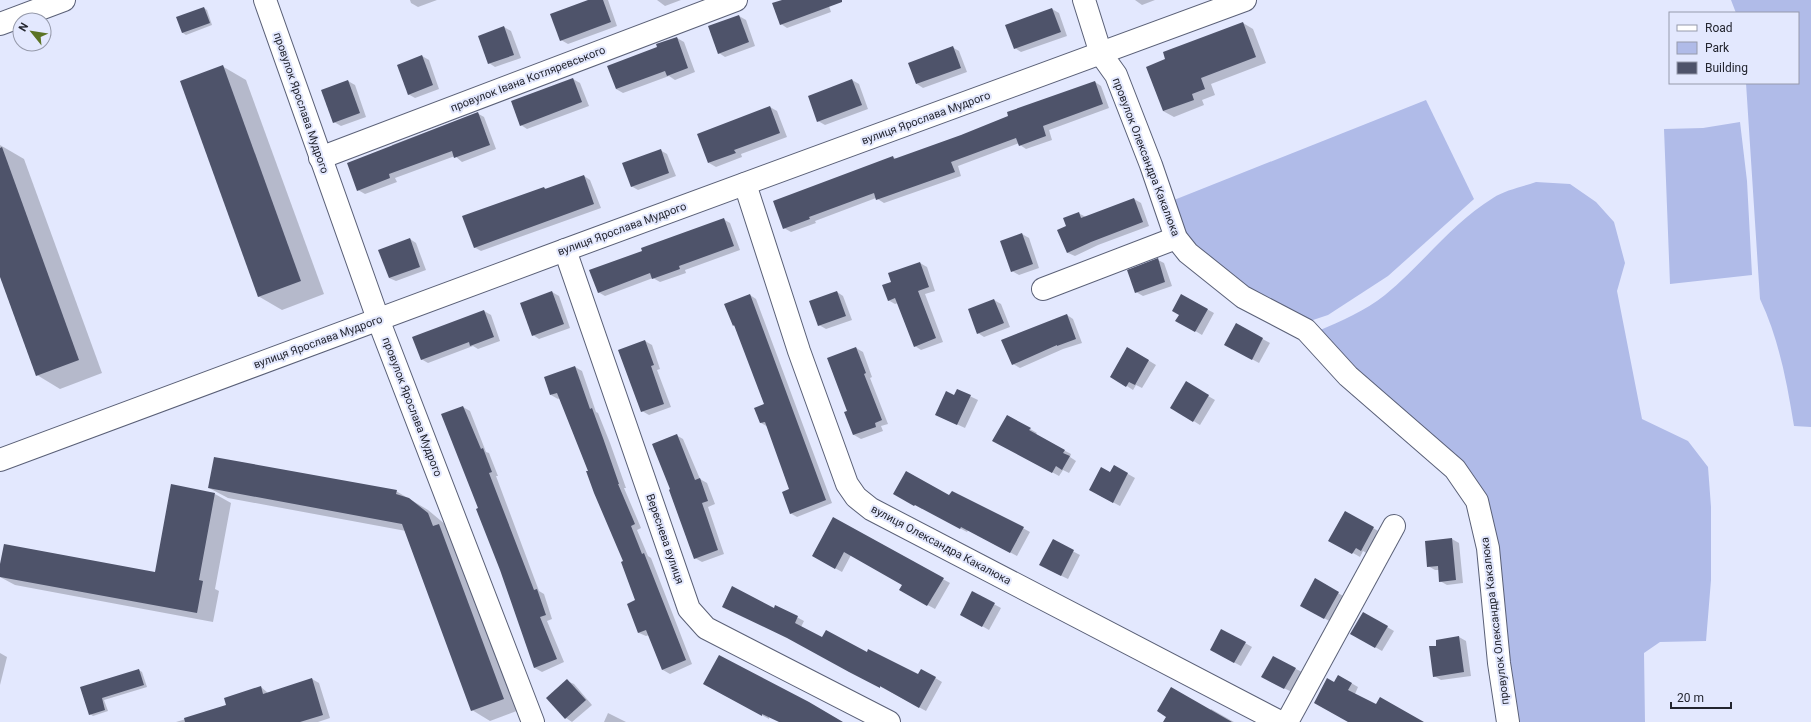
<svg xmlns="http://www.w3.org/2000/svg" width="1811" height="722" viewBox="0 0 1811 722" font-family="Roboto,sans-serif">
  <rect width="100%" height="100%" fill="#e3e8fe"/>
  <g fill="#b0bbe8">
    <path d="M1731,0H1811V427L1794,426C1787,383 1779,339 1760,299L1746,83H1798V13H1736Z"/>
    <path d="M1426,100L1474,199L1388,276L1328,315L1304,323L1249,294L1185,238L1174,200Z"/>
    <path d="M1740,122L1747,181L1752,275L1670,284L1664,129L1703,128Z"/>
    <path d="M1536,182L1570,184L1596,202L1614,222L1625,263L1617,291L1642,419L1688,441L1708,467L1711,507V580L1706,641L1660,642L1644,653L1645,722H1513L1487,514L1353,371L1318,331C1341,321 1365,311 1385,295C1423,264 1451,224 1493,198C1505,190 1522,187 1536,182Z"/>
  </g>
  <g fill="#0003">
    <path d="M410,0H437L418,7L411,3Z"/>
    <path d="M591,0H608L617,26L568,44L561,40Z"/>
    <path d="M657,0H681L665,6Z"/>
    <path d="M784,0H827L831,12L787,28L781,24Z"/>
    <path d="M1135,0H1155L1142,5Z"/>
    <path d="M204,8L207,10L212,25L186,35L183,33L177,18Z"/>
    <path d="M1052,9L1059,13L1067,36L1021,52L1015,48Z"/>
    <path d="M739,16L746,20L755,46L725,57L719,53Z"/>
    <path d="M1243,23L1253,29L1266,63L1211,84L1215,95L1202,100L1204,105L1174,117L1163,111L1167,60Z"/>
    <path d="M504,27L511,31L521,58L495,67L489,63Z"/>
    <path d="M677,38L684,42L695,72L675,80L669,76L623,93L616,89L658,48Z"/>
    <path d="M952,47L959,51L967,72L923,88L917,84Z"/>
    <path d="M422,56L429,60L439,89L415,98L408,94Z"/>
    <path d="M222,66L246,80L324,294L282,310L258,296Z"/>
    <path d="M573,79L580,83L589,106L527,129L521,125Z"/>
    <path d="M852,80L859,84L868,109L825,125L818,121Z"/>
    <path d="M348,81L355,85L366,117L341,126L334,122Z"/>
    <path d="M1095,82L1101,86L1109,108L1049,130L1052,140L1026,149L1020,145L1019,143L958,166L961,176L884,203L876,198L815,221L816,223L791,232L784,228L893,157L897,159L961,136Z"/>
    <path d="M770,107L777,111L787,137L741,154L742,157L716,167L709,163Z"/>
    <path d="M477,113L484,117L496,149L462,162L455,156L395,178L397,182L365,194L358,190L392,147V145Z"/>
    <path d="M0,145L24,159L102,373L60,389L37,375L0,274Z"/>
    <path d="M660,150L667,154L676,176L638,190L631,186Z"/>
    <path d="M584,176L590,180L601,208L481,251L474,247L544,188L547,189Z"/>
    <path d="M1134,199L1141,203L1149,226L1098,245L1075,256L1068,253V226L1078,213L1086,217Z"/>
    <path d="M723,219L730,223L740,250L685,270L686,273L660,282L653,278L605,296L598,292L643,251Z"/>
    <path d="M1022,234L1029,238L1039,268L1019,275L1012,271Z"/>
    <path d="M410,239L416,243L426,270L396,281L389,278Z"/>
    <path d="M1158,260L1164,263L1172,286L1143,296L1136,292Z"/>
    <path d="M920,263L927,267L935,291L925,294L943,342L921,350L915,346L898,303L895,304L888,300L893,282Z"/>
    <path d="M552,292L559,296L570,328L539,339L533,335Z"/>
    <path d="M837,292L843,296L852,320L826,329L819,325Z"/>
    <path d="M750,295L756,299L832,503L797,517L790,513V490L768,427L761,423L765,405L736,327L733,325Z"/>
    <path d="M1181,295L1214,313L1202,335L1177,320L1180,315Z"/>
    <path d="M994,300L1001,304L1010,327L984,337L978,333Z"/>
    <path d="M484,311L491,315L500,341L478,349L473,346L428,363L421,359Z"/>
    <path d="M1067,315L1073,319L1082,343L1063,349L1020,368L1013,364Z"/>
    <path d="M1237,325L1270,343L1259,363L1226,345Z"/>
    <path d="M645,341L652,345L660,369L657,370L671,407L649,415L642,411Z"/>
    <path d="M856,348L863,352L872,377L870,378L888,424L881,426L883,431L861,439L854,435L848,412Z"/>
    <path d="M1128,348L1156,365L1142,388L1136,385L1133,390L1112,376Z"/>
    <path d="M575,367L582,371L596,412L598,413L610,443L626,488H624L641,528L637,530L648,556L651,558L692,664L670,674L663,670L649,635L646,636L639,633L637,601L624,562L560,398L558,399L551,395Z"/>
    <path d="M1186,383L1215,400L1200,425L1171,407Z"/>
    <path d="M957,390L978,400L965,428L943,418Z"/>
    <path d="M463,407L470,411L486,452L489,453L498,476H496L539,591L544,594L552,619L547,621L564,662L542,672L535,668L480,509Z"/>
    <path d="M1008,416L1037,433L1035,435L1071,454L1070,457L1076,461L1069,473L1063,470L1059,476L994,440Z"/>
    <path d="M676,435L683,439L700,479L707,483L715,504L708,507L724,554L702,562L695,558Z"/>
    <path d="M1114,466L1135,478L1120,506L1097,494Z"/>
    <path d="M209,488L396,491L428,510L446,525L522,709L490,721L472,710L406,531L228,498Z"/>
    <path d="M894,493L950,497L999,515L1030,532L1017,556L968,530L967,532L922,508V509Z"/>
    <path d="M215,494L231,503L215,589L219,591L213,622L15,585L0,577V569L156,573Z"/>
    <path d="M1345,512L1380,532L1368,554L1363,551L1360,557L1330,540Z"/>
    <path d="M834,519L950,583L935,609L900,590L903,585L851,555L842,572L813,556Z"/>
    <path d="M1452,539L1459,543L1463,583L1447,585L1440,581L1439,570H1435L1428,566L1426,542Z"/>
    <path d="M1053,541L1080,555L1068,579L1047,569Z"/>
    <path d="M1315,580L1345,597L1331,622L1301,605Z"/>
    <path d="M972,592L1001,608L989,630L961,614Z"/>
    <path d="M776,606L804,621L801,627L822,638L919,675L922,670L942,682L926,711L795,641L774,609Z"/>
    <path d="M1363,613L1394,631L1382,651L1352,634Z"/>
    <path d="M1459,637L1466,641L1471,676L1441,680L1434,676L1438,647Z"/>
    <path d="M1245,643L1252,647L1241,666L1218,654Z"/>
    <path d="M0,653L7,657L0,685Z"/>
    <path d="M1296,669L1302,672L1292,692L1269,681Z"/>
    <path d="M139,670L142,672L147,687L104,700L108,711L93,716L90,714L82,688Z"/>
    <path d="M1339,676L1358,687L1355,694L1376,706L1422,722H1351L1335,683Z"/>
    <path d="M312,679L319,683L330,718L318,722H176L228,706L261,687L268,693Z"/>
    <path d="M567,681L574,684L592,705L572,722L566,718Z"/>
    <path d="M711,688L841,722H793L769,717V719Z"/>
    <path d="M1211,709L1234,722H1166L1210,711Z"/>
    <path d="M608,713L626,722H604Z"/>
  </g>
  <g fill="#4e536a">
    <path d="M588,0H603L611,22L560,41L550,14Z"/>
    <path d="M782,0H842V2L780,25L772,3Z"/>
    <path d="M204,7L210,23L182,33L176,17Z"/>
    <path d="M1052,8L1061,32L1014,49L1005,25Z"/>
    <path d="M739,15L749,42L718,54L708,26Z"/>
    <path d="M1243,22L1256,57L1201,78L1205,89L1192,94L1194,100L1163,111L1146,67L1165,59L1163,52Z"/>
    <path d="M504,26L514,55L488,64L478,36Z"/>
    <path d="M677,37L688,68L667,76L665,71L616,89L607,66L657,47L656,44Z"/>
    <path d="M953,46L961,68L916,84L908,63Z"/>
    <path d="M422,55L433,85L408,95L397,65Z"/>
    <path d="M223,65L301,281L258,297L180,81Z"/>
    <path d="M573,78L582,102L520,126L511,101Z"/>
    <path d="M852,79L862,105L817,122L808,96Z"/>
    <path d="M348,80L360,113L333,123L321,90Z"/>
    <path d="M1095,81L1103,104L1043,126L1046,136L1019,146L1016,138L951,162L955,172L876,200L874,193L809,217L810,219L783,229L773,201L893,156L894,159L961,135L1008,116L1007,112Z"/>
    <path d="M770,106L780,133L734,150L736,153L708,163L697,134Z"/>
    <path d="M478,112L490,145L454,158L452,151L389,174L390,178L357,191L347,163Z"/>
    <path d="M2,147L79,360L36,376L0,277V148Z"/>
    <path d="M661,149L669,173L631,187L622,163Z"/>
    <path d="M584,175L594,204L474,248L462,216L544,187L545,189Z"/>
    <path d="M1134,198L1143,222L1091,242L1067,253L1057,230L1066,226L1063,218L1079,212L1081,218Z"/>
    <path d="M724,218L734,246L679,266L680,269L652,279L650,273L598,293L589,270L642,251L641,248Z"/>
    <path d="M1022,233L1033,264L1011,272L1000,241Z"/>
    <path d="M410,238L420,267L389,278L378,250Z"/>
    <path d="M1158,258L1165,282L1135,293L1127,270Z"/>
    <path d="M920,262L929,287L918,291L936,338L914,347L895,298L888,301L882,285L891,282L888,273Z"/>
    <path d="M552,291L564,324L532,336L520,303Z"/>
    <path d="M837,291L846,316L818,326L809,301Z"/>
    <path d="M750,294L826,500L790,514L782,492L789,489L765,422L760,423L754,408L764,404L734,325L733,326L724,304Z"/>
    <path d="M1181,294L1208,309L1195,332L1175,321L1179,315L1172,311Z"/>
    <path d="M994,299L1004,323L977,334L968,309Z"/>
    <path d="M484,310L494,337L470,346L469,342L421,360L412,337Z"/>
    <path d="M1067,314L1076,339L1057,346V345L1012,365L1001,340Z"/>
    <path d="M1236,323L1263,338L1252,360L1224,345Z"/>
    <path d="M645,340L654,365L651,366L664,404L641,412L618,350Z"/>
    <path d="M856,347L866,373L864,374L882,420L875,423L876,427L853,435L844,412L847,411L827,358Z"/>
    <path d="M1127,347L1149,360L1135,385L1129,382L1126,387L1110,377Z"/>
    <path d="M575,366L590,409L592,408L603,438L619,484H618L635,524L631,526L642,554L644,553L686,660L662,670L646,630L638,633L627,604L635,600L621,562L623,561L594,493L586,471H588L557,393L550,395L544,377Z"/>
    <path d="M1186,381L1209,395L1193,422L1170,408Z"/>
    <path d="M957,389L971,395L957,425L935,415L946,391L954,395Z"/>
    <path d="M463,406L481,449L483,448L492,472L489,473L534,590L537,589L546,615L540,617L557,659L534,668L500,570L476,509L478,508L441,414Z"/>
    <path d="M1007,415L1031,428L1029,430L1065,450L1063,453L1070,456L1062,470L1056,466L1052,473L992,441Z"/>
    <path d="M677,434L695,480L700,478L708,501L702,503L718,550L694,559L669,490L670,489L652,444Z"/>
    <path d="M214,457L397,490L396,494L409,498L428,513L433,526L439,524L504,699L471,711L402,524L208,488Z"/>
    <path d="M1114,465L1128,473L1113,503L1089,490L1101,467L1110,472Z"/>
    <path d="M906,471L949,495L952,491L1024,527L1010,553L961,527L960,529L915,505L914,506L893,494Z"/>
    <path d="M171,484L215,493L199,580L203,581L197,613L0,577V564L4,544L155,572Z"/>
    <path d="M1345,511L1374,527L1361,551L1356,548L1352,554L1328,541Z"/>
    <path d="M833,517L944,578L927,606L899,590L902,585L844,552L835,569L812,556Z"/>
    <path d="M1452,538L1456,580L1439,582L1438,566L1427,567L1425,541Z"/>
    <path d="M1053,539L1074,550L1061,576L1039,565Z"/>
    <path d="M1315,578L1339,592L1324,619L1300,606Z"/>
    <path d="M732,586L774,608L775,605L798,616L795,623L822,637L826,630L867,652L868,649L918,674L921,669L936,677L919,708L880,686V688L849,672L787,638L722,607Z"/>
    <path d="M972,591L995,603L982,627L960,615Z"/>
    <path d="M1363,612L1388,626L1375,648L1350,634Z"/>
    <path d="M1221,629L1246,642L1234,663L1210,650Z"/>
    <path d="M1459,636L1464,672L1433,677L1429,646H1436V640Z"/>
    <path d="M719,655L809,702L843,722H779L762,714V716L703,684Z"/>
    <path d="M1273,656L1296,668L1284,689L1261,677Z"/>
    <path d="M139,669L144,685L102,698L105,710L89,715L80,687Z"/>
    <path d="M1338,675L1352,683L1348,690L1376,704L1380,697L1424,722H1348L1314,703L1327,678L1334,682Z"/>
    <path d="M312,678L323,715L300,722H185L184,718L226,705L224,698L261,686L263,694Z"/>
    <path d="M567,679L586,700L565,719L546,698Z"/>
    <path d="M1171,687L1232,722H1163L1166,717L1157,711Z"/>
  </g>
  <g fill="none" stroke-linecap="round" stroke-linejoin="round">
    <defs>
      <g id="street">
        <path d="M265,0L378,319L533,722"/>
        <path d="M1084,0L1101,54L1116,75L1151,165L1176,238L1188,253L1243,297L1306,330L1348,376L1455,469L1477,501L1488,548L1499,663L1508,722"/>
        <path d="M0,24L64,0"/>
        <path d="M320,158L736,0"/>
        <path d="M745,184L799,351L847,484L856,497L871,509L1280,722"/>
        <path d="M565,250L689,609L706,628L889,722"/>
        <path d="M1043,289L1176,238"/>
        <path d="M0,460L565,250L1245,0"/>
        <path d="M1287,722L1394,526"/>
      </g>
    </defs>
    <use href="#street" stroke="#5a6077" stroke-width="24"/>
    <use href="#street" stroke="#fff" stroke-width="22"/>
  </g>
  <g text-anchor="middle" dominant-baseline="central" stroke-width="4" stroke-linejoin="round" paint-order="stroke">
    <g font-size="11" fill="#23252f" stroke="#e3e8fe">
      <text transform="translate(528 79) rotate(-21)">провулок Івана Котляревського</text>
      <text transform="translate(301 103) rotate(71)">провулок Ярослава Мудрого</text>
      <text transform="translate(926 118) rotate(-20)">вулиця Ярослава Мудрого</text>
      <text transform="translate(1146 157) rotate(69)">провулок Олександра Какалюка</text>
      <text transform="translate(622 229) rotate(-20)">вулиця Ярослава Мудрого</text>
      <text transform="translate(318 342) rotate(-20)">вулиця Ярослава Мудрого</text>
      <text transform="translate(412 407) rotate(69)">провулок Ярослава Мудрого</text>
      <text transform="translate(665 539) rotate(71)">Вереснева вулиця</text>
      <text transform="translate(941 545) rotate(28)">вулиця Олександра Какалюка</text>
      <text transform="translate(1495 621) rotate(-97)">провулок Олександра Какалюка</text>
    </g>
  </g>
  <rect x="1669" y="12" width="130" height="72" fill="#e3e8fe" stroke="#969aab"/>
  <rect x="1677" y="25" width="20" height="6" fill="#ffffff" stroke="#969aab"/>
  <text x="1705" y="32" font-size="12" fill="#23252f">Road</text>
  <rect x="1677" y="42" width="20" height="12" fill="#b0bbe8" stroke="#969aab"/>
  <text x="1705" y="52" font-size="12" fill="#23252f">Park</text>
  <rect x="1677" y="62" width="20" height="12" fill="#4e536a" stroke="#969aab"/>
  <text x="1705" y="72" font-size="12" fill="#23252f">Building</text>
  <g transform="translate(32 32) rotate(300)"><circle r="19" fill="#e3e8fe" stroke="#969aab"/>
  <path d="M0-3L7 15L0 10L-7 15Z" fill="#5b7324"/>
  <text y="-6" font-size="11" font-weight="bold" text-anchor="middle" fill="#23252f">N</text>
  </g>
  <path d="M1671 702v6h60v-6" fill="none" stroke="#23252f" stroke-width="2"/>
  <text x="1677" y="702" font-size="12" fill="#23252f" stroke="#e3e8fe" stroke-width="3" paint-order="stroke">20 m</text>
</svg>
